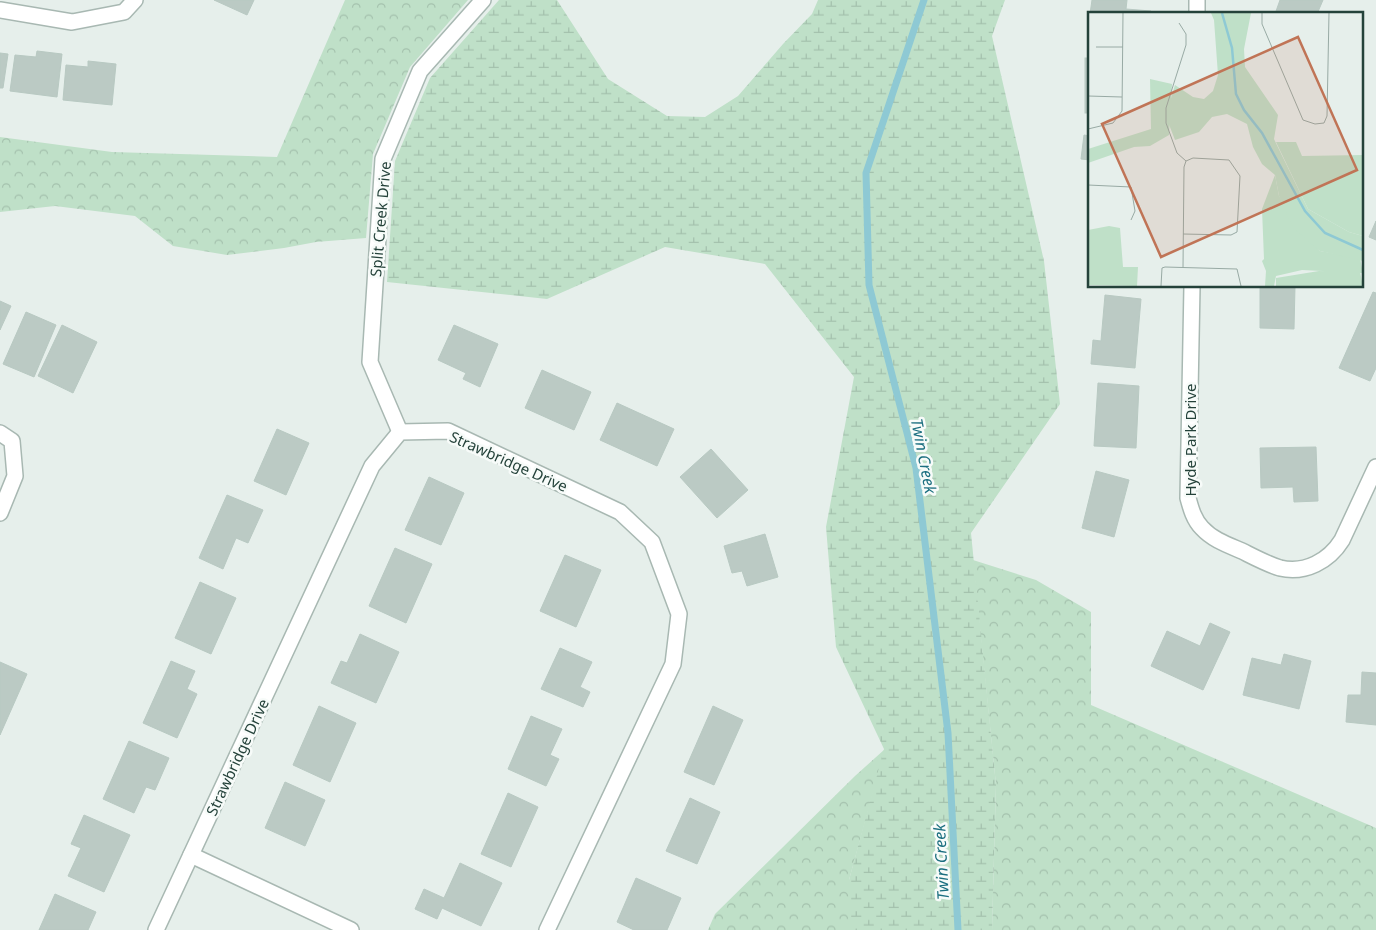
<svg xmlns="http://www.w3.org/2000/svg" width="1376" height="930" viewBox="0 0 1376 930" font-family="'Noto Sans',sans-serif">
  <defs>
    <pattern id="forest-crowns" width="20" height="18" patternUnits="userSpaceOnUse" patternTransform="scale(1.25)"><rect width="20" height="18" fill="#bfe0c8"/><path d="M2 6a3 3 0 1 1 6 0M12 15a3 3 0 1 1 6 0" fill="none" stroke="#a4c1ad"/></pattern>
    <pattern id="wetland-marsh" width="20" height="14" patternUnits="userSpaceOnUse" patternTransform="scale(1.25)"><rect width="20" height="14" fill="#bfe0c8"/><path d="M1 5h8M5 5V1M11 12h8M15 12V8" fill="none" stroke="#a4c1ad"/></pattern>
  </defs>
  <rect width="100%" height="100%" fill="#e6efeb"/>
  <g fill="url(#forest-crowns)">
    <path d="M345,0H468L410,67L373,154L366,238L316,242L284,248L227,255L173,246L135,216L55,206L0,212V137L112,152L277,157Z"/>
    <path d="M973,560L1036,580L1091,612V705L1376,828V930H992L996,785Z"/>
    <path d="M885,749L849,880V930H708L715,914L855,776Z"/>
  </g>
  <path fill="url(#wetland-marsh)" d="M499,0H557L608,79L667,116L705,117L738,96L783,44L812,14L818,0H1005L992,36L1044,261L1060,404L971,533L996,785L992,930H849V880L884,749L836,647L826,527L854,377L765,264L665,247L547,299L387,282L395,161L430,78Z"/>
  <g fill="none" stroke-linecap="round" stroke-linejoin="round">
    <path stroke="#8ec9d4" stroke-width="7" d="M924,0L866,173L869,285L916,468L948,733L958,930"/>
  </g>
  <g fill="#bbcac4" stroke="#b8c9c2">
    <path d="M214,0H254L247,15Z"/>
    <path d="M1092,0H1127L1126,9L1151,11L1150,14H1090Z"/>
    <path d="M1280,0H1323L1317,14H1275Z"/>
    <path d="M37,51L62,54L57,97L10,91L15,55L36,57Z"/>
    <path d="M0,53L8,54L3,88H0Z"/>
    <rect x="1085" y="58" width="5" height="55"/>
    <path d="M88,61L116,64L112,105L63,100L66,65L88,67Z"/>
    <path d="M1084,135L1090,136V160L1081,159Z"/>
    <path d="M1376,221V240L1369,237Z"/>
    <path d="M1260,286H1295L1294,329L1260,328Z"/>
    <path d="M1373,292L1376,293V368L1370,381L1339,368Z"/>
    <path d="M1105,295L1141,299L1135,368L1091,364L1093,340L1101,341Z"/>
    <path d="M0,301L11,306L0,330Z"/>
    <path d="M26,312L56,325L34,377L3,364Z"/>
    <path d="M62,325L97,342L73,393L38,376Z"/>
    <path d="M454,325L498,344L480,387L463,379L466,373L438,360Z"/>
    <path d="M542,370L591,392L574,430L525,408Z"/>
    <path d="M1098,383L1139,386L1136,448L1094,446Z"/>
    <path d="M617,403L674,429L657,466L600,440Z"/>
    <path d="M277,429L309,443L286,495L254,481Z"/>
    <path d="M1316,447L1318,501L1294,502L1293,487L1261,488L1260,448Z"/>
    <path d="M711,449L748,490L717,518L680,477Z"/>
    <path d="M1096,471L1129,480L1114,537L1082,528Z"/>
    <path d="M429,477L464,493L441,545L405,530Z"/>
    <path d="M227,495L263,510L248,543L236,538L223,569L199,558Z"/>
    <path d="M765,534L778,577L747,586L742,571L732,573L724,546Z"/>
    <path d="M395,548L432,564L406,623L369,606Z"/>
    <path d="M565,555L601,570L576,627L540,611Z"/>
    <path d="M200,582L236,598L211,654L175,638Z"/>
    <path d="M1210,623L1230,632L1203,690L1151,666L1167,631L1200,646Z"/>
    <path d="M360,634L399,652L376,703L331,683L341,661L347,663Z"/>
    <path d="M560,648L592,662L580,687L590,692L583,707L541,689Z"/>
    <path d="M1284,654L1311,661L1299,709L1243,695L1252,658L1281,665Z"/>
    <path d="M171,661L195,671L187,689L197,694L177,738L143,723Z"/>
    <path d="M0,662L27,674L0,735Z"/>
    <path d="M1362,672L1376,673V725L1346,722L1348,695H1361Z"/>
    <path d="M319,706L356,723L330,782L293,765Z"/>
    <path d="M713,706L743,720L714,785L684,772Z"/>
    <path d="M531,716L562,729L550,755L559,759L546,786L508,769Z"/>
    <path d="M129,741L169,758L155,790L146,787L134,813L103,799Z"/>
    <path d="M285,782L325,800L305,846L265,828Z"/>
    <path d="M508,793L538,807L511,867L481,854Z"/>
    <path d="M690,798L720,812L697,864L666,851Z"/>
    <path d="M84,815L130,835L104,892L68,876L81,848L71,844Z"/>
    <path d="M460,863L502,883L481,926L442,908L437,919L415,909L424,889L444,898Z"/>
    <path d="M636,878L681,898L667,930H634L617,922Z"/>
    <path d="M55,894L96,912L88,930H39Z"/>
  </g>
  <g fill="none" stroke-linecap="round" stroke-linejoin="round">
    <defs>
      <g id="street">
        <path d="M0,10L72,22L124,12L135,0"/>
        <path d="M1197,14V0"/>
        <path d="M1192,286L1188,498C1191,509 1194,520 1202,528C1213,540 1228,545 1242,551C1254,557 1267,564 1280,568C1305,574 1329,561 1342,540L1376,467"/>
        <path d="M400,432L370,362L383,159L420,71L483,0"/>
        <path d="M0,433L12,441L15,476L0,513"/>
        <path d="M191,855L351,930"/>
        <path d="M156,930L372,466L400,432L448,431L620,512L652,542L679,614L673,664L547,930"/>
      </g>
    </defs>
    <use href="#street" stroke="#a8b8b2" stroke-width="18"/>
    <use href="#street" stroke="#fff" stroke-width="15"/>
  </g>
  <g text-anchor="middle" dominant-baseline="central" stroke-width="5" stroke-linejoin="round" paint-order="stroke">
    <g font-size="15" fill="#24423a" stroke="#f7fbf9">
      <text transform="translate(380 219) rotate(-85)">Split Creek Drive</text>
      <text transform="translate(1190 440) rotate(-90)">Hyde Park Drive</text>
      <text transform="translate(509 461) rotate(24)">Strawbridge Drive</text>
      <text transform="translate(237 757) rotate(-65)">Strawbridge Drive</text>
    </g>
    <g font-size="16" font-style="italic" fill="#1c6f80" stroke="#f7fbf9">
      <text transform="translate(924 456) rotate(79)">Twin Creek</text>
      <text transform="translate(941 862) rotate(-93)">Twin Creek</text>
    </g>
  </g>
  <g transform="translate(1088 12)">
    <rect width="275" height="275" fill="#e6efeb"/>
    <path d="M62,67L84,72L81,123L62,134L46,135L0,151V137L63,117ZM188,130H208L214,144L275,143V224L261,220L220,197ZM187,163L191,184L232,239L272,246L275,261L214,258L188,264L186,274H177L178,259L174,249L176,247L174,197ZM21,214L32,216L35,255H50L49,274L0,273V218ZM231,259L272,260L275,274H188V266Z" fill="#bfe0c8"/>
    <path d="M123,1H163L156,37L157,55L190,103L186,127L220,197L261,220L275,224V249L232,239L205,216L191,184L187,163L174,152L165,135L159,112L139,102L124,105L111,120L87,128L80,110V96L87,73L105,85L116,87L125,79L130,63L126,8Z" fill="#bfe0c8"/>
    <path d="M233,261V274H200L216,264Z" fill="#bfe0c8"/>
    <path fill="none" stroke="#8ec9d4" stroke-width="2.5" d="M134,1L144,36L148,82L156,98L174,121L217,199L237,221L275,238"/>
    <path fill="none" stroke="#98aaa4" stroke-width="1" d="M174,1V12L215,108L227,112L236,111L239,104L241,1M91,11L98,22V33L78,96V111L89,141L98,149M8,35H35M0,84L34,85M0,117L25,111L34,99L35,1M0,173L43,175L47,199L43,208M95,256L96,155L98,149L105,146L141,148L152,164L149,220L143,223L95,222M73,274L74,256L77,255L149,257L153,274"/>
    <path fill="#c07456" fill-opacity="0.15" stroke="#c07456" stroke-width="2.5" d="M210,25L269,158L73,245L14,112Z"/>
    <rect width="275" height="275" fill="none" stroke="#24423a" stroke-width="2.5"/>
  </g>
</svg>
